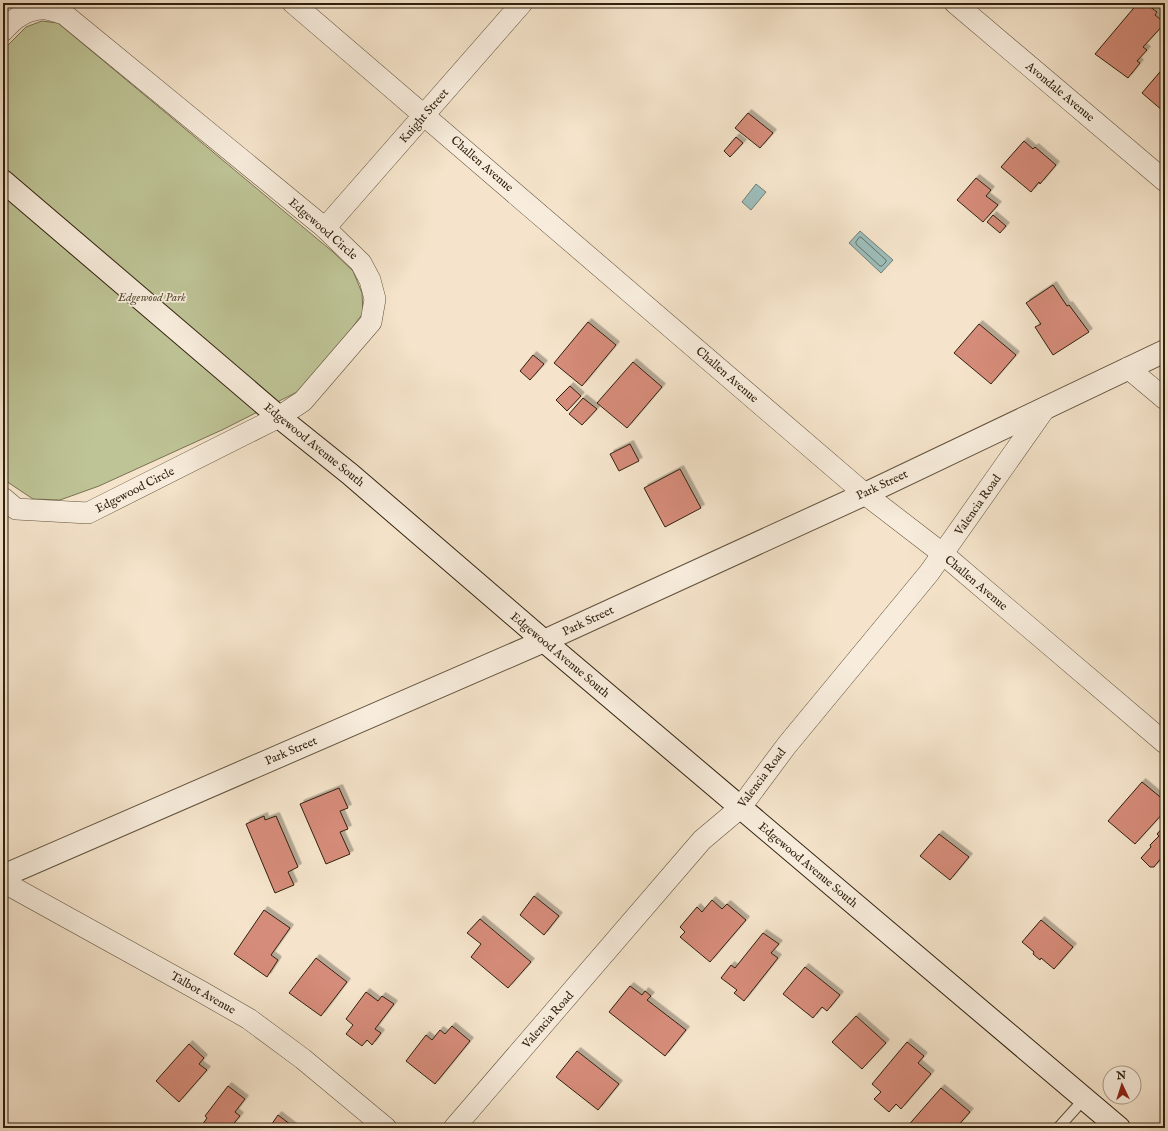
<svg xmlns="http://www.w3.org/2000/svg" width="1168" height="1131" viewBox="0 0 1168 1131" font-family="'IM FELL English',serif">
  <defs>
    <filter id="shadow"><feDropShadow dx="3.5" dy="-3.5" stdDeviation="0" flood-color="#0004"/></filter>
  </defs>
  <rect width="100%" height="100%" fill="#f5e4cb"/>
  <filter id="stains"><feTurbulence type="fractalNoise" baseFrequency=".005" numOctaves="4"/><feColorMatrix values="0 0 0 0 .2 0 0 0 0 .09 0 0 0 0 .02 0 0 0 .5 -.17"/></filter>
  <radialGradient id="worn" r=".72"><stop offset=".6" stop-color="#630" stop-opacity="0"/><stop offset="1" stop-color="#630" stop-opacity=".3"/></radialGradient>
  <path fill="#bec496" stroke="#777252" d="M42,21L58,23L333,252L353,271L362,293L363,313L334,353L297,392L224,429L99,486L60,500L33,499L3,479V50L26,27Z"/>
  <g fill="#9dbebb" stroke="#717f76">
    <path d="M756,184L766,192L751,210L742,202Z"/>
    <path d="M860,231L893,260L881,273L849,243Z"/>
  </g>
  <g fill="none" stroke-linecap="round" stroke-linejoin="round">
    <path stroke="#667064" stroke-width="1" d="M860,237L862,238L886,260V262L882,266H880L856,244V242Z"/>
  </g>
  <g fill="#d68c7a" stroke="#30210e" filter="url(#shadow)">
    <path d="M1138,3H1145L1157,12L1155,15L1165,23L1143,47L1147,50L1137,61L1140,63L1128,78L1095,54Z"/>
    <path d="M1165,66V108L1163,111L1142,93Z"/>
    <path d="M748,113L773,133L760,148L735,128Z"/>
    <path d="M736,137L743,143L730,157L724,151Z"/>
    <path d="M1024,141L1033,149L1035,147L1056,165L1040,184L1039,182L1031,192L1001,167Z"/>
    <path d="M976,178L991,190L986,196L998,205L983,222L957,200Z"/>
    <path d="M993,215L1006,226L1000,233L987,222Z"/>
    <path d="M1053,285L1067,306L1069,305L1089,332L1053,355L1035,327L1041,324L1026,303Z"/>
    <path d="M588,322L616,345L582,386L554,363Z"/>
    <path d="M979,324L1016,355L991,384L954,353Z"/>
    <path d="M533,355L544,364L530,380L520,371Z"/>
    <path d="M633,362L662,387L627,428L597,403Z"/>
    <path d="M570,386L581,396L567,411L556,400Z"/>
    <path d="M583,398L597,409L582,425L569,414Z"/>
    <path d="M630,444L639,461L619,471L610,454Z"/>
    <path d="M680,469L701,508L665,527L644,488Z"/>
    <path d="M1142,782L1165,801V811L1135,844L1108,821Z"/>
    <path d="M339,788L348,808L340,811L348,829L340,832L350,854L326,864L300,804Z"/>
    <path d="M264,816L265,820L276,816L298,867L288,872L294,885L275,893L246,824Z"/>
    <path d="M1165,825V859L1162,857L1154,867H1150L1141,858L1151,847L1150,845L1159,836L1157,834Z"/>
    <path d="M939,834L969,857L950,880L920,856Z"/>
    <path d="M534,896L559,916L544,935L520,915Z"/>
    <path d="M712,900L722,909L727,904L746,920L710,962L680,937L685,932L680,927L697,907L702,912Z"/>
    <path d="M264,910L290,928L271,955L278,960L267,977L234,954Z"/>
    <path d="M480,919L531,962L508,988L471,957L481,944L467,933Z"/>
    <path d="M1041,920L1073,947L1054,969L1041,958L1040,960L1033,954L1034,952L1022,942Z"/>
    <path d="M763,933L779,944L771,953L778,958L744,1001L734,993L737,990L721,978L731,965L735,968Z"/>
    <path d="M316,958L347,982L321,1016L289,993Z"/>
    <path d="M805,967L840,995L827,1011L822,1007L813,1018L783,994Z"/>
    <path d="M630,986L642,995L645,991L651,996L647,1000L686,1030L665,1056L609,1012Z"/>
    <path d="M366,992L378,1001L382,996L394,1004L375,1029L381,1033L372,1045L367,1040L362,1046L346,1034L353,1025L346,1019Z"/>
    <path d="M856,1016L886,1043L862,1069L832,1042Z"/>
    <path d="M452,1026L470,1041L435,1084L406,1061L426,1035L432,1040L440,1030L445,1034Z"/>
    <path d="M907,1042L924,1056L918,1063L931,1074L901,1109L896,1104L889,1112L874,1099L881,1092L872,1084Z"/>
    <path d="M189,1044L204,1058L199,1064L207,1070L179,1102L156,1081Z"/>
    <path d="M577,1051L619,1084L598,1110L556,1077Z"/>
    <path d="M228,1086L245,1099L235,1112L240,1116L230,1128H200L207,1118L205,1116Z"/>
    <path d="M941,1088L970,1112L956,1128H906Z"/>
    <path d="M278,1115L295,1128H269Z"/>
  </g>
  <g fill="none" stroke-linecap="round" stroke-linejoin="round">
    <defs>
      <path id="service" d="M1058,1128L1085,1098"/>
      <g id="minor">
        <path d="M293,3L865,494L943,554L1165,743"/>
        <path d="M955,3L1165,181"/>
        <path d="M3,31C14,18 28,8 45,9C51,9 58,13 64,14L325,228L361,263L370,280L375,299L371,322L303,401L279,417L88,513L16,509L3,498"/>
        <path d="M325,228L522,3"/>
        <path d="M1128,368L1165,399"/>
        <path d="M3,882L202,992L249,1019L303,1059L386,1128"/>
        <path d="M454,1128L702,840L740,808L787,745L929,573L1046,407"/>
      </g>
      <path id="tertiary" d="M3,876L544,641L865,494L1165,351"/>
      <path id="secondary" d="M3,181L279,417L350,474L544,641L1119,1128"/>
    </defs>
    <use href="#service" stroke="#61523d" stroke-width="12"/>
    <use href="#minor" stroke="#61523d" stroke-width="22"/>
    <use href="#tertiary" stroke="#61523d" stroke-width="24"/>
    <use href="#secondary" stroke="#30210e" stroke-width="24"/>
    <use href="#service" stroke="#f8eddd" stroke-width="10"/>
    <use href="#minor" stroke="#f8eddd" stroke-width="21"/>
    <use href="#tertiary" stroke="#f8eddd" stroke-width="22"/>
    <use href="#secondary" stroke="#f8eddd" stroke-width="22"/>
  </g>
  <g text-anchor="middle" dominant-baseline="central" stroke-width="3.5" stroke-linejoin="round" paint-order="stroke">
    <g font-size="12" fill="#30210e" stroke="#f8eddd">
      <text transform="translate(1060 92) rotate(40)">Avondale Avenue</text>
      <text transform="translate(424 116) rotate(-49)">Knight Street</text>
      <text transform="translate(482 164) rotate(41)">Challen Avenue</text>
      <text transform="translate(323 229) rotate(41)">Edgewood Circle</text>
      <text transform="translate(727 375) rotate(41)">Challen Avenue</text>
      <text transform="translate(314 445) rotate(39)">Edgewood Avenue South</text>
      <text transform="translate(882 485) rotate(-25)">Park Street</text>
      <text transform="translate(135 490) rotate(-27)">Edgewood Circle</text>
      <text transform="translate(978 505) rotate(-55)">Valencia Road</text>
      <text transform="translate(976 583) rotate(40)">Challen Avenue</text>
      <text transform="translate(588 621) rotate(-25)">Park Street</text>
      <text transform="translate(560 655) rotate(40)">Edgewood Avenue South</text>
      <text transform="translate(291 751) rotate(-23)">Park Street</text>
      <text transform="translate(762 778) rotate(-53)">Valencia Road</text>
      <text transform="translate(808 865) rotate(40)">Edgewood Avenue South</text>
      <text transform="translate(203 993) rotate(30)">Talbot Avenue</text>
      <text transform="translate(548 1020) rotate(-49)">Valencia Road</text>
    </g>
    <g font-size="12" font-style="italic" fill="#5b5237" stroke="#f8eddd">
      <text x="152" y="297">Edgewood Park</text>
    </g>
  </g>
  <rect width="1168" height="1131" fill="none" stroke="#f5e4cb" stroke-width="16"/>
  <rect x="4" y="4" width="1160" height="1123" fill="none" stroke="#30210e" stroke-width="2"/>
  <rect x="8" y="8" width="1152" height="1115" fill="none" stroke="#30210e"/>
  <g transform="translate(1122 1085) rotate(356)"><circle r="19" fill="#f8eddd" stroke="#a89b8a"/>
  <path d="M0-3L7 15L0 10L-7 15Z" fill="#8f2418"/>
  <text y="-6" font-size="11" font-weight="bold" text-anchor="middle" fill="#30210e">N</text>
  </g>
  <rect width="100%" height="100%" filter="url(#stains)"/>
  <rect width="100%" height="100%" fill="url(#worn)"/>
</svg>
